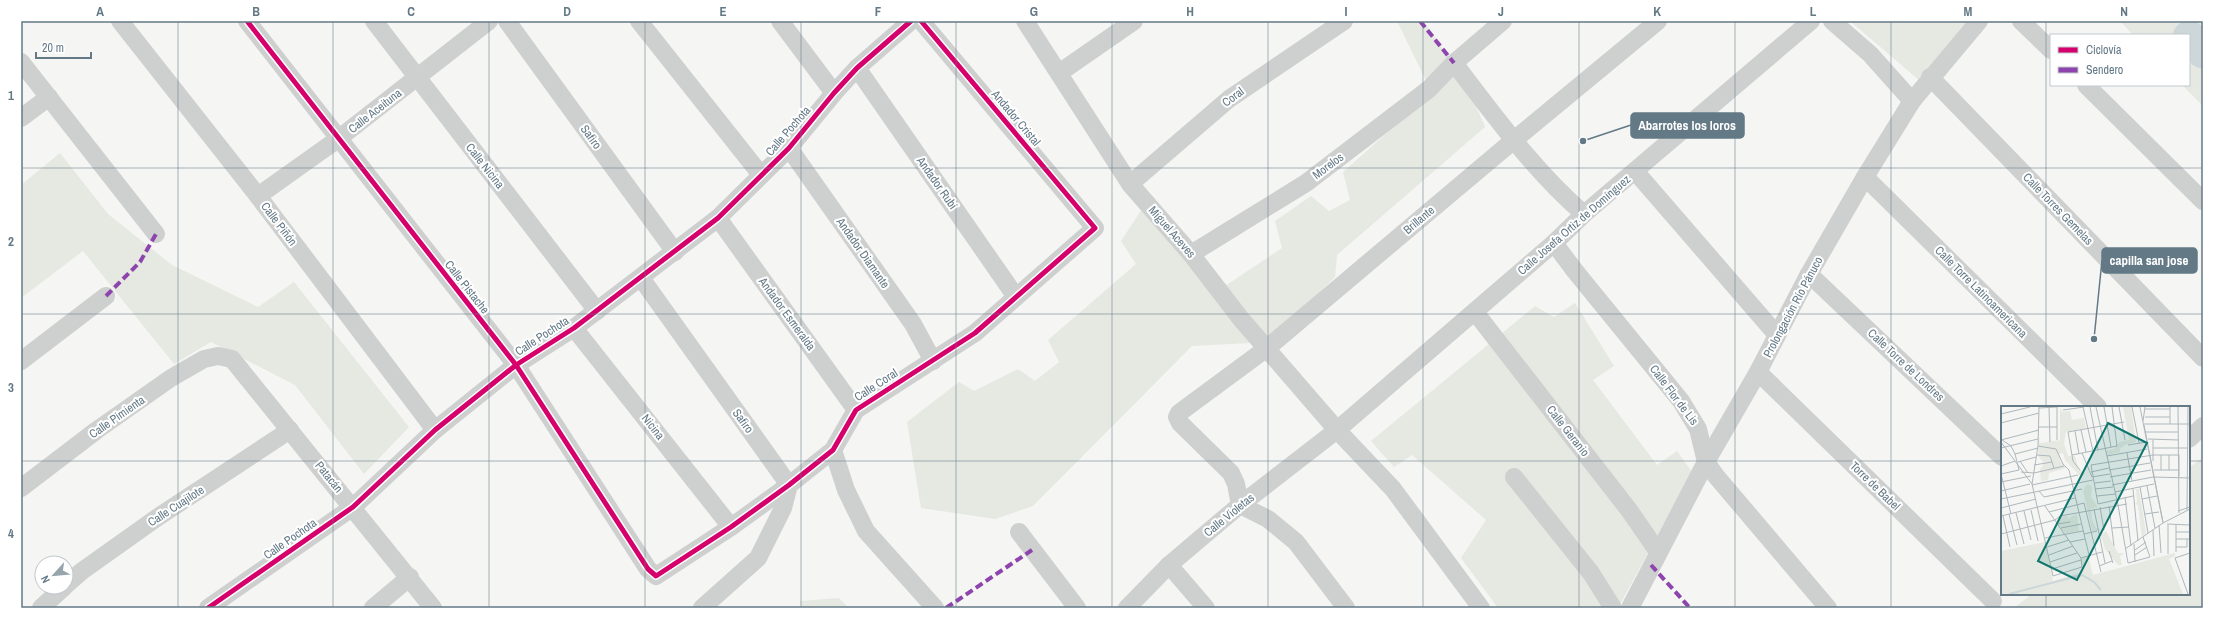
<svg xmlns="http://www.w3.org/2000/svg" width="2224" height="629" viewBox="0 0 2224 629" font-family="'Archivo Narrow',sans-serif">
  <rect width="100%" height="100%" fill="#f5f5f3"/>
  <g fill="#e5e9e1">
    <path d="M1401,21H1423C1449,56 1469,87 1485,127L1337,255L1335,277L1268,342L1192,346L1033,506L995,519L921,508L907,422L959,382L974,391L1018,369L1035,381L1059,362L1048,340L1136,264L1121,241L1142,209L1213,294L1282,248L1275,221L1311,196L1329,211L1350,200L1343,172L1432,93L1398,23Z"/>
    <path d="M1850,21H1986L1933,92Z"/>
    <path d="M2120,21H2203V106L2182,85H2189V35H2133Z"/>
    <path d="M60,153L108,214L172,265L258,307L294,282L409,427L364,474L295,385L211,342L174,364L83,251L21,298V185Z"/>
    <path d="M1575,303L1614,366L1593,380L1657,465L1677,451L1692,472L1618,608H1498L1461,558L1486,520L1412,455L1394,467L1371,441L1535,306L1554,317Z"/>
    <path d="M2203,457V608H2014L2032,594H2189V468Z"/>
    <path d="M839,598L849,608H801L800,601Z"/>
  </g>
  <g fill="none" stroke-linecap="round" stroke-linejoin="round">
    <path stroke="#cdd7d9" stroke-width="33" d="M2189,37L2203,52"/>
    <g stroke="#ced0d0" stroke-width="18">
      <path d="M120,21L258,196L435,430"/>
      <path d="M247,21L516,365L648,569L656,576L731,527L789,485L833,450L856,410L975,333L1095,228L921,21"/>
      <path d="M374,21L597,311"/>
      <path d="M507,21L675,252"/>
      <path d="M639,21L761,175"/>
      <path d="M780,21L834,93"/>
      <path d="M1025,21L1130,184L1191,254L1241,319L1337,430L1393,489L1481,608"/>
      <path d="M1832,21L1870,54L1912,101"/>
      <path d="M2021,21L2051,50"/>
      <path d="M21,62L156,234"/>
      <path d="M1454,63C1494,115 1534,171 1584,214"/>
      <path d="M857,68L1016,297"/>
      <path d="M1059,73L1134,21"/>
      <path d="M1930,77L2203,358"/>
      <path d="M2086,85L2203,201"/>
      <path d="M21,118L49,97"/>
      <path d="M789,148L913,324L933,361"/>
      <path d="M1635,171L1777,335"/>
      <path d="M1865,177L2098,407"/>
      <path d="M1130,184L1229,99L1344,21"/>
      <path d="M258,196L338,139L489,21"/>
      <path d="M718,218L856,410"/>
      <path d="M1554,243L1575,271L1681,401L1698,429L1706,462L1716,476L1828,608"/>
      <path d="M1191,254L1306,183L1429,89L1454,63L1503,21"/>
      <path d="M1809,274L2002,457"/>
      <path d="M641,278L789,485L783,508L758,558L702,608"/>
      <path d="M1475,312L1629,510L1658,552"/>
      <path d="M574,328L731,527"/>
      <path d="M21,361L106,296"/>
      <path d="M1758,372L1993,601"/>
      <path d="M2189,439L2203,426"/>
      <path d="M833,450L846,490L866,531L935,608"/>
      <path d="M1514,477L1591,573L1613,608"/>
      <path d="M21,488L97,430L171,378L204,359L218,356L232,359L433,608"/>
      <path d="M1019,532L1077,608"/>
      <path d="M1169,565L1206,608"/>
      <path d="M66,585L82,571L158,517L290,430"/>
      <path d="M41,608L64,587"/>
      <path d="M208,608L353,507L435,430L516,365L574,328L718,218L789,148L834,93L857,68L911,21"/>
      <path d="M373,608L410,577"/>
      <path d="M1127,608L1169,565L1240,505L1337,430L1554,243L1584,214L1811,21"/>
      <path d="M1346,608L1296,542L1268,519L1240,505L1236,484L1231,473L1180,423L1177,417L1179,413L1267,348L1514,140L1658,21"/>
      <path d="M1630,608L1706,462L1758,372L1809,274L1865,177L1912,101L1979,21"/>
    </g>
    <g stroke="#8e44ad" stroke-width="4" stroke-dasharray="8 4" stroke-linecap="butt">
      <path d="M1420,21L1454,63"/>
      <path d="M106,296L140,262L156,234"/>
      <path d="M1651,565L1690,608"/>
      <path d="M946,608L1032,550"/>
    </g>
    <defs>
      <g id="cycleway">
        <path d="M247,21L516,365L648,569L656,576L731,527L789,485L833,450L856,410L975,333L1095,228L921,21"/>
        <path d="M208,608L353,507L435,430L516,365L574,328L718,218L789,148L834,93L857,68L911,21"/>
      </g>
    </defs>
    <use href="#cycleway" stroke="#fff" stroke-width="8"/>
    <use href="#cycleway" stroke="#d6006c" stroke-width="5"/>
  </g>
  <path fill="none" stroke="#637986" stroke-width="1" stroke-opacity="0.55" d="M178,21V608M333,21V608M489,21V608M645,21V608M801,21V608M956,21V608M1112,21V608M1268,21V608M1423,21V608M1579,21V608M1735,21V608M1891,21V608M2046,21V407M21,168H2203M21,314H2203M21,461H2002M2189,461H2203M2046,594V608"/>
  <g text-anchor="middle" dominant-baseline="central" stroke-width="4" stroke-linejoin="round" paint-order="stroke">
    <g font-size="12" fill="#637986" stroke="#fff">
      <text transform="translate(1233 97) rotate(-37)">Coral</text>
      <text transform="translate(375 111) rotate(-38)">Calle Aceituna</text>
      <text transform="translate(1016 118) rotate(50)">Andador Cristal</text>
      <text transform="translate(788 131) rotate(-49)">Calle Pochota</text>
      <text transform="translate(591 137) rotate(54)">Safiro</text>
      <text transform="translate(485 166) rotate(52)">Calle Nicina</text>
      <text transform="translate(1328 166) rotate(-37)">Morelos</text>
      <text transform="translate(937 183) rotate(55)">Andador Rubí</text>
      <text transform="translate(2058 209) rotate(46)">Calle Torres Gemelas</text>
      <text transform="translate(1419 220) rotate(-40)">Brillante</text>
      <text transform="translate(279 224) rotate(53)">Calle Piñón</text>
      <text transform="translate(1574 225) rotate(-41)">Calle Josefa Ortiz de Domínguez</text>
      <text transform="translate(1172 232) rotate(49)">Miguel Aceves</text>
      <text transform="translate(863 253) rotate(55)">Andador Diamante</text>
      <text transform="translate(467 287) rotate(52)">Calle Pistache</text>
      <text transform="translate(1981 292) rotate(45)">Calle Torre Latinoamericana</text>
      <text transform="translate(1793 307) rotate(-62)">Prolongación Río Pánuco</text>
      <text transform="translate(787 314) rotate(54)">Andador Esmeralda</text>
      <text transform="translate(542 336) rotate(-33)">Calle Pochota</text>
      <text transform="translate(1906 365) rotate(43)">Calle Torre de Londres</text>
      <text transform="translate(876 385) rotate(-33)">Calle Coral</text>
      <text transform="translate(1674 395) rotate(53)">Calle Flor de Lis</text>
      <text transform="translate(117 417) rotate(-35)">Calle Pimienta</text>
      <text transform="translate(743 421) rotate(54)">Safiro</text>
      <text transform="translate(653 427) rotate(52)">Nicina</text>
      <text transform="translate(1568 431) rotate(52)">Calle Geranio</text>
      <text transform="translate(329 477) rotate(51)">Patacán</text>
      <text transform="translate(1875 486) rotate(44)">Torre de Babel</text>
      <text transform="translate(176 506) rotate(-33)">Calle Cuajilote</text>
      <text transform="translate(1229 515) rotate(-39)">Calle Violetas</text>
      <text transform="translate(290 539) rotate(-35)">Calle Pochota</text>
    </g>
  </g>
  <g transform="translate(2001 406)">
    <rect width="189" height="189" fill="#f5f5f3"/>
    <path d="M59,1L61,6L69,5L71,14L83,12L85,22L65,26L63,37L67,50H74L77,62L84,68L80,71L64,54L62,47L58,48L59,55L65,62L48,67L47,74L40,75L39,64L43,57L37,50L39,30V37L59,34ZM122,1H130L135,36L124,39L119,43V46L107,49L105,45L113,43L118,36L128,34ZM86,78L91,80L90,91L97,101L90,103L91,114L95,122L101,124L91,125L82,85ZM135,83H138L145,127L141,131L137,99L134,98L136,96ZM76,108L78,125L64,127L55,115L61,111L66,110L67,112ZM105,125L117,147H123L119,150L121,159H117L111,152L104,143L100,130H98ZM44,136L52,175L81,166L82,160L79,154L87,150L92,169L174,147V150L168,153L182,188H0V145Z" fill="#e5e9e1"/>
    <path fill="none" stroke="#cdd7d9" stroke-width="2" d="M8,188L81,169L93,176L100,184"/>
    <path fill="none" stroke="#aeb8bd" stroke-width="1" d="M38,1L37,40L31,78L52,170L81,161L80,152L44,100M48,1L49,36M82,1L92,45M89,1L97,44M95,1L117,99L127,157L149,151L142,131M103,1L110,41M118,1L124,34M131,1L138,37M139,1L162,117M169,1V18M177,1L178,107M38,2L56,1M144,3H169M62,4L83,1M0,8L29,1M144,11H169M142,15L144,1M0,17L38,7M143,18H189M143,19L162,116M38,21H56M80,24L85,46M74,25L78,48M145,26H177M147,33L178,34M0,34L38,24M56,34V1M0,36L31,78M127,39L146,36M37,40L55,43L62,58L68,64L88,149M0,42L37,33M152,42H187M81,47L91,71L109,68M126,47L131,75M14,48L37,42M36,49L49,50L53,62M71,49L116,40L111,1M160,49V64M168,49V64M106,50L146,43M19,55L27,67M152,55V34M17,56L35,51M33,59L51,56M0,60L14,55M79,64L72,55L67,26L123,16M108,64L149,57M153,64H177M20,66L33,67L63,60M90,66L108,62M0,68L18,64L14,48L10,40L1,34M0,68L10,108M178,70V49M109,71L150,64M0,76L30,70M94,77L110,75M31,79L77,69M111,79L152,71L189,72M146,80L154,122M139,81L147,127M94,83L112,81M132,83L137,135M0,85L29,78M38,85L43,91L81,83M114,86L153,78M96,90L115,88M132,90L97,98L90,59L152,49H178M124,91L130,140M0,93L92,74M141,93L156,90M108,100L113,140M99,101L103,124M0,102L35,93M93,103L104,157M30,104L37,135M186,104L187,1M23,105L30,134M177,105L189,101M48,106L83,97L100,166M15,107L23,138M8,108L16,139M144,108L158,106M0,110L74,92M2,110L9,141M57,118L69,116M166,118L189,119M158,119L160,147M167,119V148M175,119V146M60,122L80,118M111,122L128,121M152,124L153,150M175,126H189M0,128L54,114L59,110L126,98M83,128L96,125M44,132L82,125M175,133H189M69,136L84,133M133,138L134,156M46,141L68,134M175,141H186V133M124,143L162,117L189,103M134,144L145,136M108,145L112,157M48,149L72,140M134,149L146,141M80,152L101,146M49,156L76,147M98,160L111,155M51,163L80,154M187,188L174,152L189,147"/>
    <path fill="#0f766e" fill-opacity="0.15" stroke="#0f766e" stroke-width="2" d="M107,17L146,37L76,174L37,155Z"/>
    <rect width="189" height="189" fill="none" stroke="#637986" stroke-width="2"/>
  </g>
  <path fill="none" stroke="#637986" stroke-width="1.5" d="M1583 141L1631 125M2094 339L2102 260"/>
  <g fill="#637986" stroke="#fff" stroke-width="1.5">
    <circle cx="1583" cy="141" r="4"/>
    <circle cx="2094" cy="339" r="4"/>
  </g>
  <g fill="#637986" stroke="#637986" stroke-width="1.5">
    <rect x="1631" y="113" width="113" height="25" rx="4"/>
    <rect x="2102" y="248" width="95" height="25" rx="4"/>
  </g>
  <g font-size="13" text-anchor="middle" font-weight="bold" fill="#fff">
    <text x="1687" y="130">Abarrotes los loros</text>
    <text x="2149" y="265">capilla san jose</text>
  </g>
  <rect width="2224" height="629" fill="none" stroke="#ffffff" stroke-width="44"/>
  <rect x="2050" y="34" width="140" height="52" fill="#ffffff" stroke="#c1c9cf"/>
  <rect x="2058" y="47" width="20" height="6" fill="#d6006c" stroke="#c1c9cf"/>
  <text x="2086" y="54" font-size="12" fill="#637986">Ciclovía</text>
  <rect x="2058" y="67" width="20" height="6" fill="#8e44ad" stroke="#c1c9cf"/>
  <text x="2086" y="74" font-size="12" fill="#637986">Sendero</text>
  <g transform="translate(54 575) rotate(243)"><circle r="19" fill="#ffffff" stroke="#c1c9cf"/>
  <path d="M0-3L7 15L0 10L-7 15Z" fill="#96a4ac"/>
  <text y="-6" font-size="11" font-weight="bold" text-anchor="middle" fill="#637986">N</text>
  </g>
  <path d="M36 52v6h55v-6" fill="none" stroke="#637986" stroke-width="2"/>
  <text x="42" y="52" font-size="12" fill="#637986" stroke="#ffffff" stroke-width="3" paint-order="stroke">20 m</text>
  <rect x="22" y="22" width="2180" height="585" fill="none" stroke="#637986" stroke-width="1.5"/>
  <g font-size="13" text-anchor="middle" font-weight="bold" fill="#637986">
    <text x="100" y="16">A</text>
    <text x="256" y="16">B</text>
    <text x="411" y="16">C</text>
    <text x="567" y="16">D</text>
    <text x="723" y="16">E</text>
    <text x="878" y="16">F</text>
    <text x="1034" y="16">G</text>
    <text x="1190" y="16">H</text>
    <text x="1346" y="16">I</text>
    <text x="1501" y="16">J</text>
    <text x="1657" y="16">K</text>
    <text x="1813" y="16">L</text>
    <text x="1968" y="16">M</text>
    <text x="2124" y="16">N</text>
    <text x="11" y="100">1</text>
    <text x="11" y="246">2</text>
    <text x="11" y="392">3</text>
    <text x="11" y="538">4</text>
  </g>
</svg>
